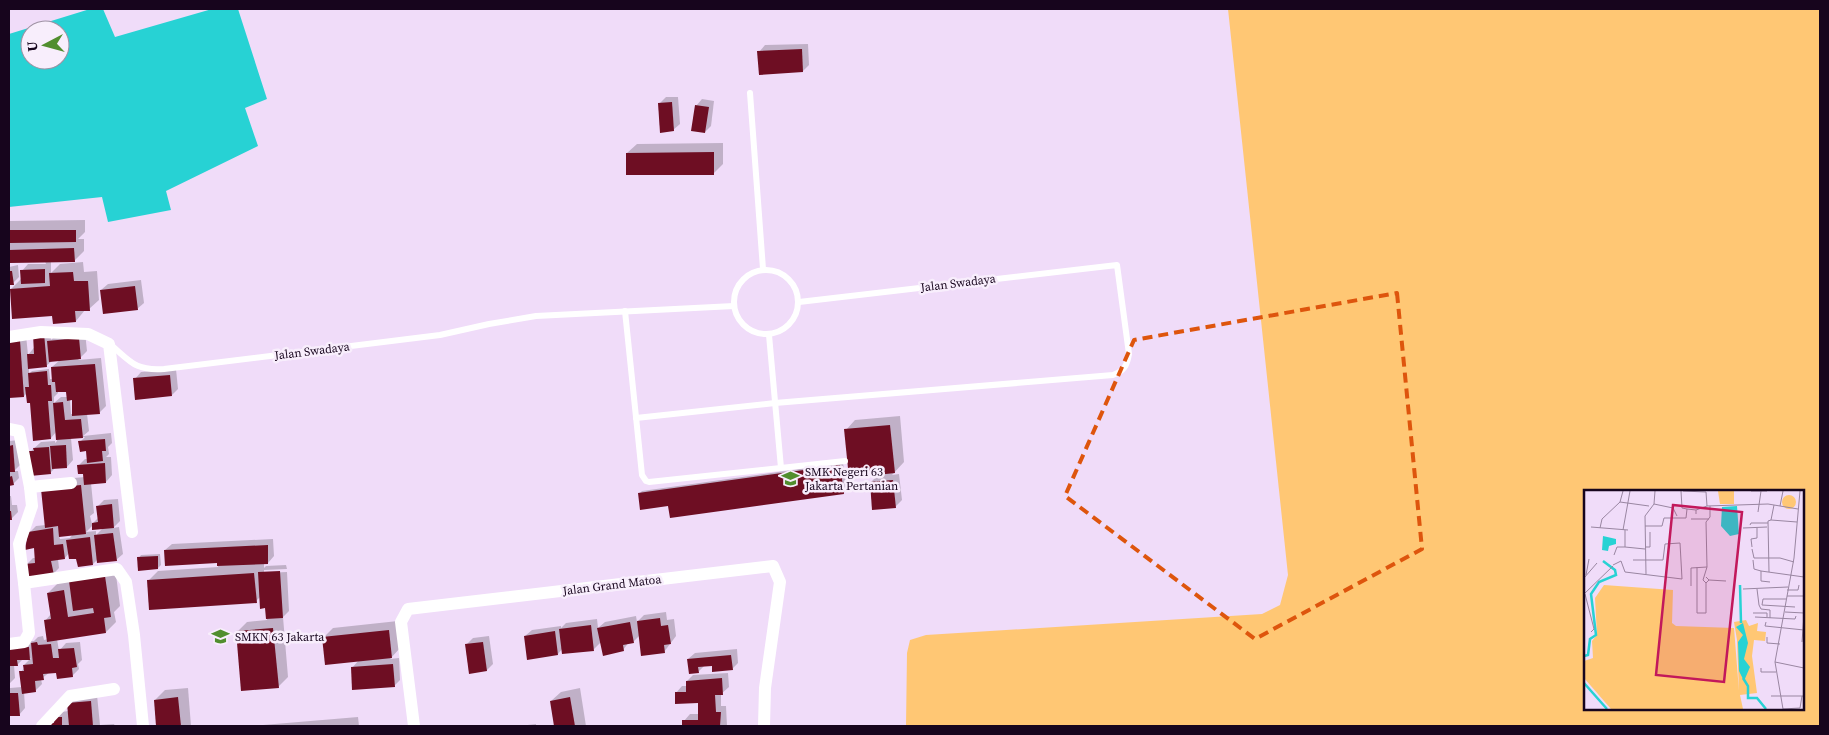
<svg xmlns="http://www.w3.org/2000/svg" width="1829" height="735" viewBox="0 0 1829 735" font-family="'Source Serif 4',serif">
  <rect width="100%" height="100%" fill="#f0dcf9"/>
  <path fill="#ffc774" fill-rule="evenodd" d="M1228,9H1820V726H906L907,653L910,640L926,635L1262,614L1280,605L1288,575ZM1585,491H1803V709H1585Z"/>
  <path fill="#27d2d4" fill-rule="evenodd" d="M90,9H103L115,37L212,9H238L267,99L245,108L258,146L166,191L171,210L108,222L102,197L9,207V34ZM30,30H60V60H30Z"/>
  <g fill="#0003" fill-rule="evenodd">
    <path d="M808,44L809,65L803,71L759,52L765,45Z"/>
    <path d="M666,97H678L680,124L673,130L659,104Z"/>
    <path d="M702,99L714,101L711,126L705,132L696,106Z"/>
    <path d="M723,143V164L714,173L627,153L637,144Z"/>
    <path d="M85,220V232L78,239H84V251L74,261H51V273L60,264L83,262L84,272L97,271L99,300L89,309L85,310L76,321L53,314L11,289L21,279L22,271L28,264H46L45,261L9,262V221Z"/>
    <path d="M18,265L19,277L13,283L9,284V267Z"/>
    <path d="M141,280L144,303L137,309L101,290L108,284Z"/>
    <path d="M50,328L51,340L55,336L85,332L87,351L78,360L101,358L106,406L99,413L87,414L89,431L83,436L111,433L112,443L108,447L109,454L106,457H111L112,475L106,482L91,483L94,513L90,516L92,524L99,517L98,506L104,500L118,499L120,521L113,528L119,527L123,554L116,560L98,559L93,564L69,553L65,558L58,559L59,568L53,574L27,564L33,558H36L35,546L29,533L36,526L46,525L52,480L85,477L79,465L85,459H88L87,450L80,442L85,437L71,438L73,460L67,467L55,468L50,473L30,452L41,442L55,441V443L57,441L56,432L51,438L27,393L24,396L9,397V336L26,335L28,355ZM60,360L52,367L53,379H50L49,369L32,371L29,374V368L46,366L52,361ZM68,390V397H61L54,403V397L58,393V391ZM73,398L74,414H71L70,399ZM93,525L103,528L96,535V531L86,532ZM73,534L70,538L60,539L59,536Z"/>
    <path d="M176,369L178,389L172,395L135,379L141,372Z"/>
    <path d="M900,416L904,462L892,475L899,474L902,500L895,507L871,482L880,473L846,430L855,420Z"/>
    <path d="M19,440L21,464L14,471H18L19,478L13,484L10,485V490L9,491V441Z"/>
    <path d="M843,463L847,490L844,492L669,505L639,494L642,491Z"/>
    <path d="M9,496H11L12,505H17L18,512L11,519H9Z"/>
    <path d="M273,539L274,556L268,563H264V568L266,566L286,565L287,569L264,570V573L287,572L289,611L283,617L288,677L278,687L238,631L247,622L267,620L266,607L260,597L256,601L148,581L158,571L218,567V562L165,550L172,544Z"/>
    <path d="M160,554L161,565L158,568L139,558L141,555Z"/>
    <path d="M115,567L120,606L114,612L116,622L106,632L57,639L59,651L66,643L80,642L82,660L78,664L79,669L72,676L57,671L50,672L41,679L42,684L35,691L24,692L25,708L19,715H9V643L34,641L38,637L43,636L44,640L48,639L45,621L51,614L48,593L58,583ZM31,658L24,665V668L21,672L22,687L10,688L9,684L15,678L14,665H17L23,659Z"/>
    <path d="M666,612L667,620L674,619L676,636L664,652L640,635L633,642H629L623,650L601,642L594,649H562L558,654L525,636L532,630L561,626V628L566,623L597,619L598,628L605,622L636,616L637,622L644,615Z"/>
    <path d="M398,621L401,647L390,659L399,658L400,680L394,686L352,668L359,660L324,637L333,628Z"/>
    <path d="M489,636L493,664L487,670L470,672L466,645L473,638Z"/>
    <path d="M737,649L738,663L732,669L713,664L705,665L698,672L688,659L695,653Z"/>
    <path d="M728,673L729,687L721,694V706H726L727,726H684V721L690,714H699V702L676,693L682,686H687V681L693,675Z"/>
    <path d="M188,688L191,726H158L155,700L165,690Z"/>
    <path d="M580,688L586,726H555L551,701L561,692Z"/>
    <path d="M97,695L100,725L114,724L115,726H43L61,712L69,711L68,704L75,697Z"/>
    <path d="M358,717L359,726H252Z"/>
    <path d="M536,724V726H519Z"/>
  </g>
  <g fill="#6e0e23">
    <path d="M802,49L803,72L759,75L757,51Z"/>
    <path d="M672,102L674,131L660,133L658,103Z"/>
    <path d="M695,105L709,107L705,133L691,131Z"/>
    <path d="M714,152V175H626V153Z"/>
    <path d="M9,230H76V242L9,243Z"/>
    <path d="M74,248L75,262L9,263V250Z"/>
    <path d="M45,269V283L21,284L20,270Z"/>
    <path d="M9,271H12L14,285H9Z"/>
    <path d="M73,272L74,281H88L90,311H75L76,322L53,324L52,316L12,319L10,289L50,286L49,273Z"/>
    <path d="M135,286L138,310L103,314L100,290Z"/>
    <path d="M44,333L47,367L28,369L27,354H34L33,334Z"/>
    <path d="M79,338L81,359L49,362L47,341Z"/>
    <path d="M20,340L24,397L9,398V341Z"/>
    <path d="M95,364L100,414L72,416V400L67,401L66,392H56L55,382H52L51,367Z"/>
    <path d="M47,371L48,385H51L52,401H48L51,439L33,441L30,403H27L25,387H29L28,373Z"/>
    <path d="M170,375L172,396L135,400L133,378Z"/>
    <path d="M63,402L65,420L81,419L83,438L56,440L53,403Z"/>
    <path d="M890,425L895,473L849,478L844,429Z"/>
    <path d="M105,439L106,451H102L103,461L87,463L86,451L80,452L78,441Z"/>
    <path d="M13,445L15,472H9V446Z"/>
    <path d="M66,445L67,468L52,469L50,446Z"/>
    <path d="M49,447L51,474L30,476L29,451H34L33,448Z"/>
    <path d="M105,463L106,483L84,485L83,474H78L77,465Z"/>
    <path d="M840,465L844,494L670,518L668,506L640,510L638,493Z"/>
    <path d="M12,476L14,485L9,486V477Z"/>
    <path d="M893,480L896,508L872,510L870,482Z"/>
    <path d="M81,485L86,534L59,537L58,526L45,528L41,489Z"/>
    <path d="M112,504L114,528L92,530V523L98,522L96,506Z"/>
    <path d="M9,511H11L12,520H9Z"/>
    <path d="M53,528L54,545L63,544L65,559L51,561L54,575L27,579L25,564L35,563L34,548L25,550L28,532Z"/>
    <path d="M113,533L117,561L97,563L94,535Z"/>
    <path d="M90,537L93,565L78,567L76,559H69L66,540Z"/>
    <path d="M268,545V564L217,566V563L165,566L164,550Z"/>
    <path d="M158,556V569L138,571L137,557Z"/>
    <path d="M280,571L283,618L266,619L265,608L260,609L258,572Z"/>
    <path d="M254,573L257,603L149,610L147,580Z"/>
    <path d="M105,576L111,617L104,618L106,633L47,642L44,620L51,619L47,593L64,590L68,617L94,613L93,608L73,611L69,581Z"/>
    <path d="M660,618L661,626L668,625L671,644L664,645L665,653L641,656L637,621Z"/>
    <path d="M630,622L634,643L623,645L624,651L603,656L597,628Z"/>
    <path d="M591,625L594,651L562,654L559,629Z"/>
    <path d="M273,628L279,688L241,691L236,631Z"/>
    <path d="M389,630L392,658L325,665L322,637Z"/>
    <path d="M555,631L558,655L527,660L524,636Z"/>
    <path d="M37,642L38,645L51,644L53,658H59L58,649L74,648L77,667L72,668L73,677L57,679L56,673L43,674L44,680L35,681L36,692L22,694L19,671H24L23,665L33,664L31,643Z"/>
    <path d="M483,642L487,671L469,674L465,644Z"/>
    <path d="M29,647L30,660H17L18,666H9V648Z"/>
    <path d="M731,655L733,670L712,672V666L698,667L699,673L689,674L687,659Z"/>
    <path d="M393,664L395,687L352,690L351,667Z"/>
    <path d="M722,678L723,695H715L716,712H721L720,726H682V720H698V703L675,704V692H686V681Z"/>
    <path d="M9,693H18L20,716H9Z"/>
    <path d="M178,697L181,726H156L154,700Z"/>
    <path d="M570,697L575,726H554L550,701Z"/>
    <path d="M91,701L93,726H69L67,703Z"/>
    <path d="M54,717H62V726H47V723H54Z"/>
  </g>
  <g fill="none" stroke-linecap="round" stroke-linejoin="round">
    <g stroke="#fff" stroke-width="6">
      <path d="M750,93L763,269"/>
      <circle cx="766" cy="302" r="32"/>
      <path d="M625,311L642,475L646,481L649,482L845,461"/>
      <path d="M769,335L781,468"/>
      <path d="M110,344C131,362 135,371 164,369L440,335L489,324L536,316L734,306"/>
      <path d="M636,418L775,403L1113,375C1124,371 1127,366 1129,354L1117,265L799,302"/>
    </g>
    <g stroke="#fff" stroke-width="12">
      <path d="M9,337L41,332L88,334L109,344L132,532"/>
      <path d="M9,429L19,431L30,487L71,483"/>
      <path d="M30,487L32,506L19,544L24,583L117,569L126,582L134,635L143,726"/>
      <path d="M9,644L24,642L29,633L24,583"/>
      <path d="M42,726L70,696L114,689"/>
      <path d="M414,726L401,622L408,609L773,566L780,582L765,688L764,726"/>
    </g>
  </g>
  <path fill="none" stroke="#de550d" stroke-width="4" stroke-dasharray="10 6" stroke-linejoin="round" d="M1397,293L1422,549L1255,639L1065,496L1134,340Z"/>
  <defs>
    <symbol id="school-bare" viewBox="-9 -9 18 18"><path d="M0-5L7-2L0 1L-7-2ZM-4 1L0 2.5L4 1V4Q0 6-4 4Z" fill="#518e2e" stroke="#f8eefc" stroke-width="2.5" paint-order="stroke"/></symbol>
  </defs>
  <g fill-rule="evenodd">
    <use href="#school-bare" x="778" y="466" width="25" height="25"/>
    <use href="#school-bare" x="208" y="624" width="25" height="25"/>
  </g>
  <g text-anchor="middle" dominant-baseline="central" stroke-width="5" stroke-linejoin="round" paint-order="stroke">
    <g font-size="12" fill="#17051d" stroke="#f8eefc">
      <text transform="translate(958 283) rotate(-7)">Jalan Swadaya</text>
      <text transform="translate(312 351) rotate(-7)">Jalan Swadaya</text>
      <text transform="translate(612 585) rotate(-7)">Jalan Grand Matoa</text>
    </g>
    <g font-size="12" fill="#17051d" stroke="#f8eefc" text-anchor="start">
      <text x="805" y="472">SMK Negeri 63<tspan x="805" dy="14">Jakarta Pertanian</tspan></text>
      <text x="235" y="637">SMKN 63 Jakarta</text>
    </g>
  </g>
  <g transform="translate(1584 490)">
    <rect width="220" height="220" fill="#f0dcf9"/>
    <path d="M134,1H150V14H136ZM198 12a7 7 0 1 1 14 0a7 7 0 1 1-14 0ZM20,95L89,100L88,133L92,136L150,138L155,201L153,150L150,132L162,130L165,136L174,133L173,141L182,142L181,151L170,150L168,166L173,203L156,205L159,219H27L0,188V171L9,168L8,151L13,145L11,108Z" fill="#ffc774"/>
    <path d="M153,16L155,44L146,46L137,36L138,17ZM19,46L32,49V54L25,56L24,61L18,60ZM159,133L164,153L160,169L166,177L160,191L155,181L154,152L159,145L152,137Z" fill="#27d2d4"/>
    <path fill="none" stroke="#27d2d4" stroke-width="2.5" d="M156,95L157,133M0,166L4,165L6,149L12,145L7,104L15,92L32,85L31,80L19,71M159,188L164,196V208H173L182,219M0,193L23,219"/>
    <path fill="none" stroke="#9986a1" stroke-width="1" d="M39,1L36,12L65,16M97,1L98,18L103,19M99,1L122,2L123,16L184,14L214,19M167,1H183M70,14L89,18L93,26M196,16L199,1M174,22L177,1M112,24V20L123,16M107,29H125M187,30L213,32M166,35L167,33H184M61,36H78L80,28H102L103,19L112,20M7,37L44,40M16,38L18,29L36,12M159,38L183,37M39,40L46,1M41,40V57L61,59M61,57H66V42M168,57L167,49L173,48V38M168,59L170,68H196L210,72M30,65L33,57H41M169,70L170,79L177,81L220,87M29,75L37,71L41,82L98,89L96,53L81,54L79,70H49M113,77V123H122V93M177,81V91L186,92M185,82L184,31L187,30L190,15M62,84L61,26L70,14L71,1M2,85L5,69M122,87L125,90L122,93L119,90L123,77L122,32L126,27V16M0,88L13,73M125,90L142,91M107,96V78L123,77M159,99L204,97M173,99L175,115L177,119L186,120V128M203,100H214L215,95M0,104L29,76M1,104L10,139L7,142M203,106H220M202,109H179L178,115L211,117M201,122L220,123M169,123H183V127M171,127L211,129L212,126M182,132L181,136L220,140M183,147V153L196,154M218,152L220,125M191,172L220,178M177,178V182H192M187,206H220M199,219L216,218L218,206M199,219L191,172L210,68L216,1"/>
    <path fill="#c2185b" fill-opacity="0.15" stroke="#c2185b" stroke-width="2.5" d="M89,15L158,22L140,192L72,185Z"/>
    <rect width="220" height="220" fill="none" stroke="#17051d" stroke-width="2.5"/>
  </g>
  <rect width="1829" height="735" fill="none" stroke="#17051d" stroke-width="20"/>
  <g transform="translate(45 45) rotate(264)"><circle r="24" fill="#f8eefc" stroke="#9e91a3"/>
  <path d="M0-4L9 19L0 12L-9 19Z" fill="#518e2e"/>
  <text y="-8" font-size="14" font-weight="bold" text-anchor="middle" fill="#17051d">U</text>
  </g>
</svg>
